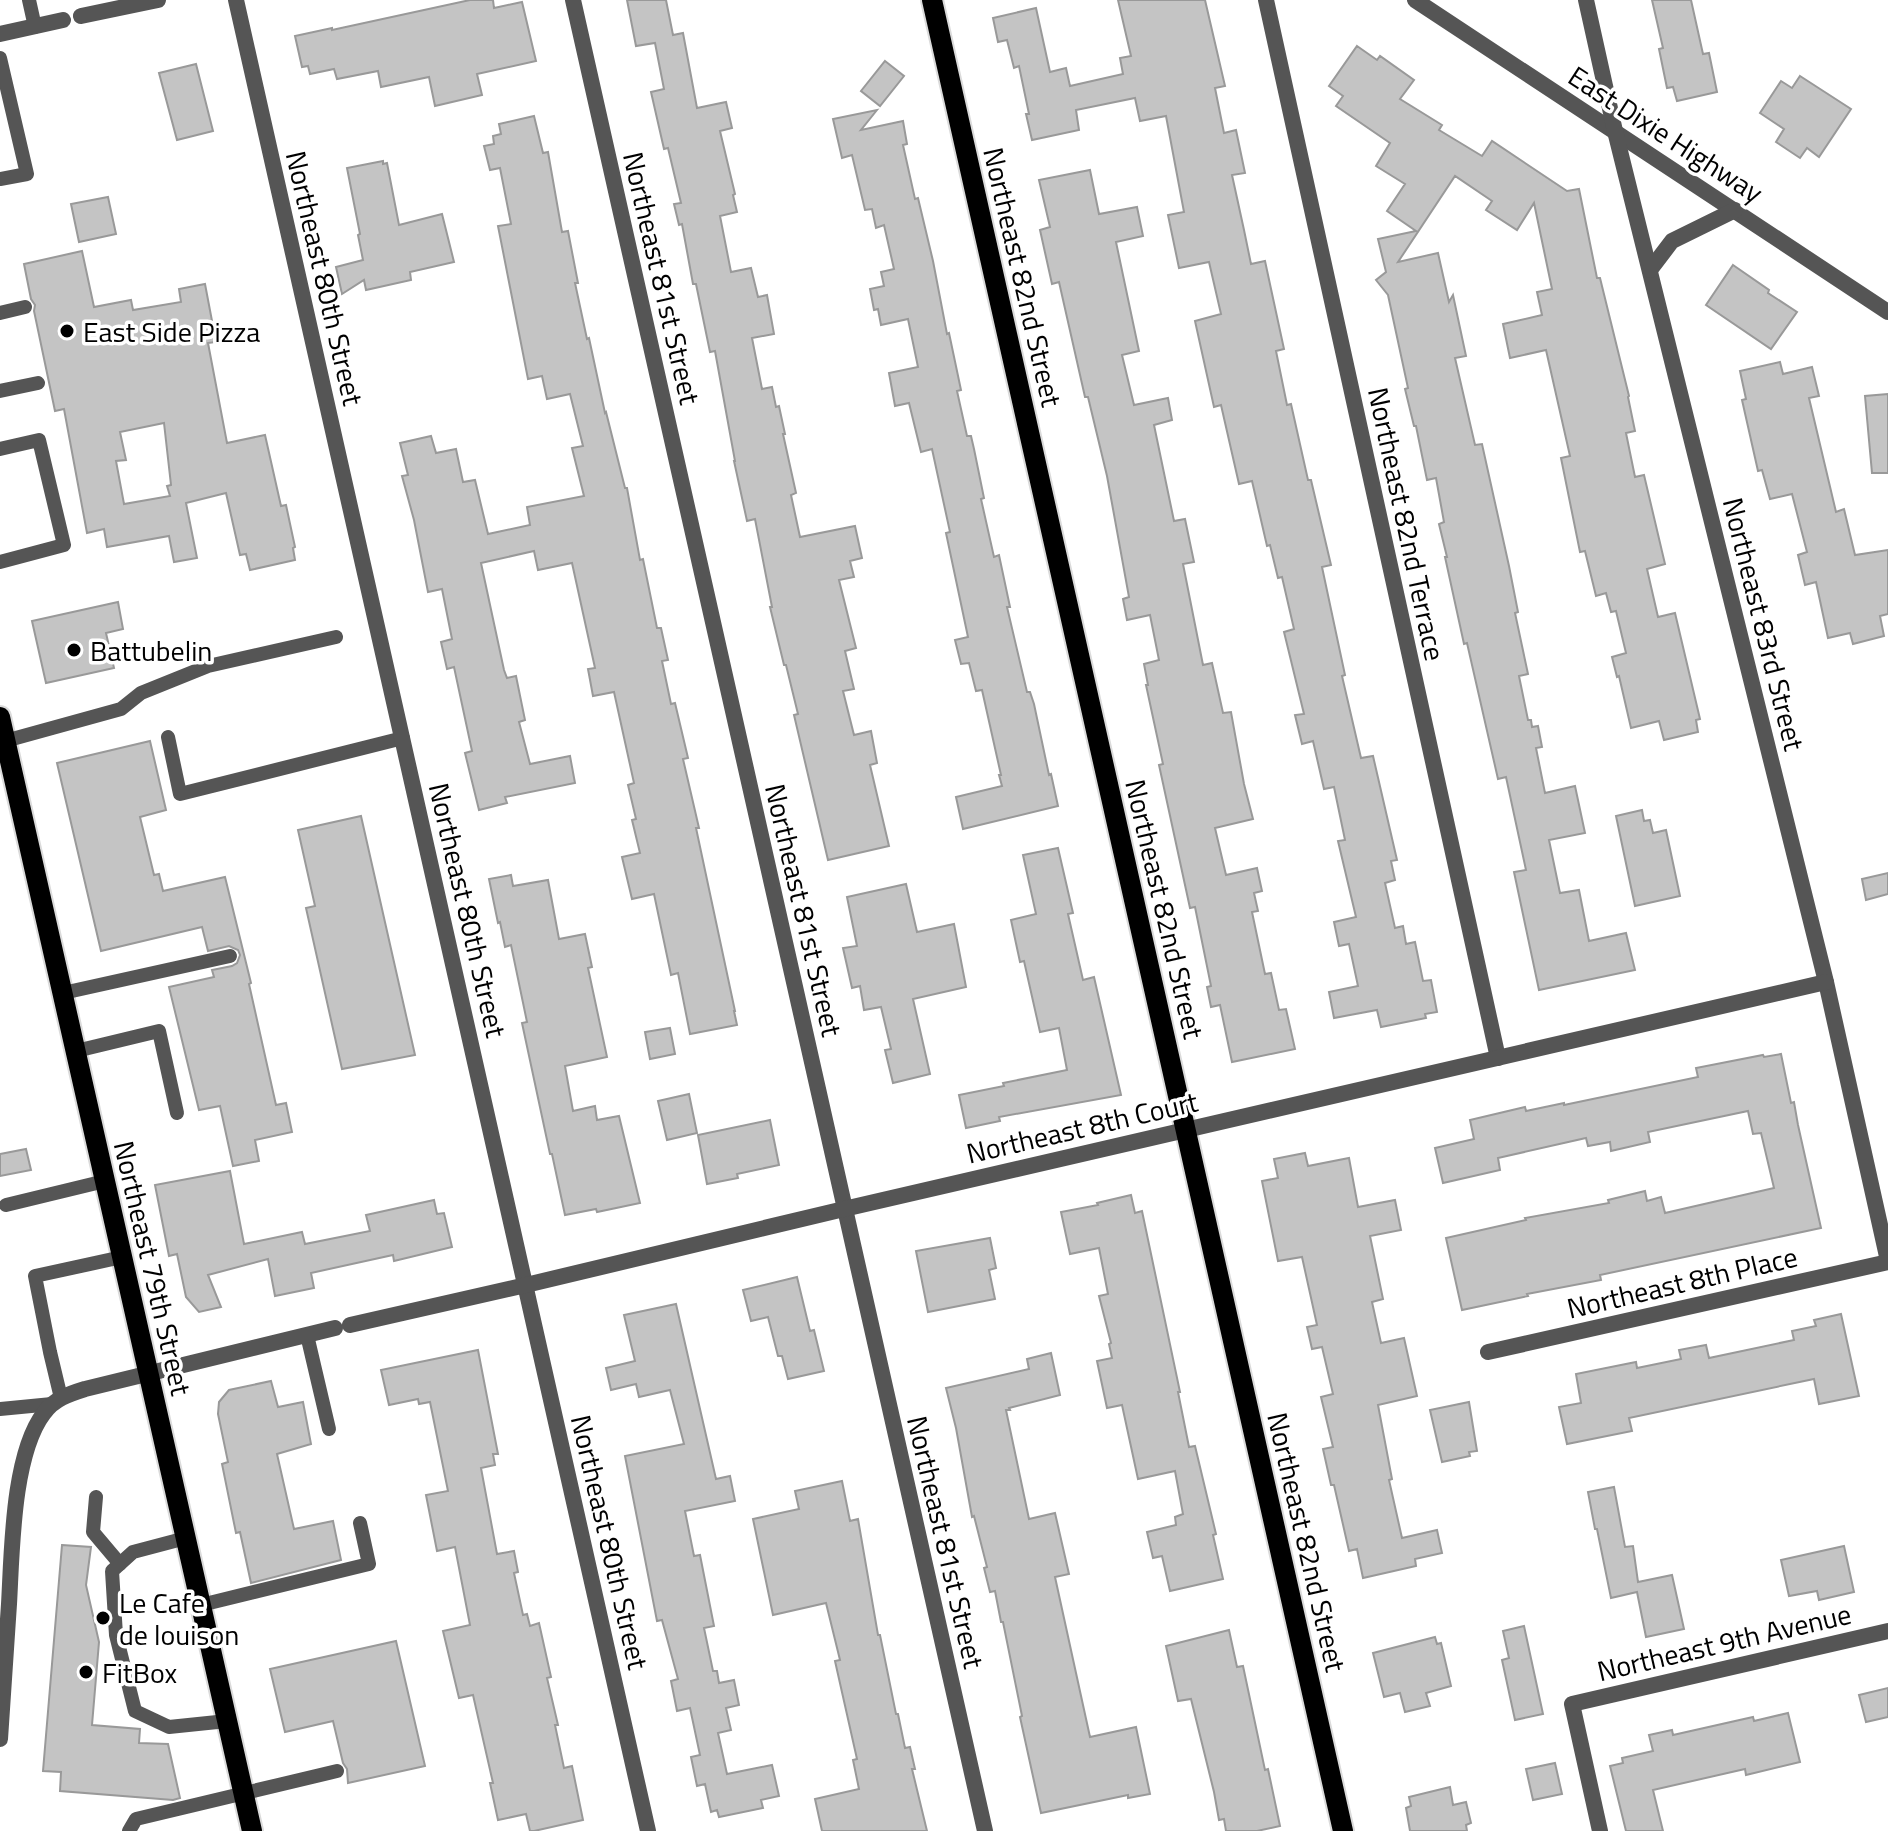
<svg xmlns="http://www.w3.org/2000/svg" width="1888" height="1831" viewBox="0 0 1888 1831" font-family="'Titillium Web',sans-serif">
  <rect width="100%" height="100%" fill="#fff"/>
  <g fill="#c4c4c4" stroke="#999" stroke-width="2" fill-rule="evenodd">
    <path d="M470,0H493L494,8L522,2L536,61L477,74L482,95L435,106L429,77L381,87L378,71L337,79L334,69L310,74L308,66L302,67L295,36L332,28V30Z"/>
    <path d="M627,0H666L673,35L683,33L697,108L726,102L732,128L720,131L735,194L733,195L737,212L720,216L731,272L751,268L758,297L767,295L774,334L752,338L762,389L772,387L776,407L779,406L785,434H783L796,493L791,495L800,537L855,526L862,558L850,561L854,577L839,580L856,648L845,651L854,689L843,691L854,735L871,731L877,763L870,765L889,846L828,860L794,715L798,714L786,665H784L770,607H772L755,519L747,521L734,461H735L715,351L710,352L696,284H693L682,224L679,225L674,204L681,203L668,148L664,149L651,92L664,89L655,43L636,46Z"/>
    <path d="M1118,0H1205L1225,86L1215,88L1224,133L1236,130L1245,173L1232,175L1244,230L1251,264L1265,261L1284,349L1276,351L1287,405L1291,404L1308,480H1311L1331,565L1322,567L1345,675L1342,676L1361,758L1373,756L1397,860L1391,861L1395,880L1385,883L1395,928L1403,926L1406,944L1415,942L1423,981L1431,980L1437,1012L1425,1014L1426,1018L1381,1027L1377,1010L1334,1018L1329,992L1358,986L1349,944L1339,946L1334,922L1356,917L1338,841L1345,840L1334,787L1324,789L1313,741L1302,744L1295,715L1304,714L1284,632L1294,629L1282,577L1278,578L1270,545L1267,546L1252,481L1239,484L1221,405L1214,407L1195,321L1221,314L1209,262L1179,268L1168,215L1184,212L1166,116L1140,121L1135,98L1076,110L1079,130L1032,140L1026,114H1029L1019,66L1014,68L1007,40L998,42L993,18L1036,8L1050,72L1066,68L1070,86L1123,74L1120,58L1131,56Z"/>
    <path d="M1652,0H1691L1703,54L1709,53L1717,92L1677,101L1673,87L1667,88L1659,49L1663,48Z"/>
    <path d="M1357,46L1377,60L1380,56L1414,80L1400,99L1442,125L1439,130L1482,156L1492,141L1567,191L1579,189L1597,278H1600L1629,396L1628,397L1635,431L1626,433L1635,477L1644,475L1665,564L1647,569L1658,617L1675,613L1700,719L1696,720L1698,732L1664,740L1659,721L1631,728L1619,676L1617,677L1612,657L1626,653L1616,611L1611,612L1606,593L1596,596L1585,551L1580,552L1561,458L1570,456L1546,350L1510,358L1503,324L1542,315L1537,292L1552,289L1534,203L1517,230L1486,210L1492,201L1455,176L1398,262L1438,253L1449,302L1453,295L1466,356L1455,358L1475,445L1482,444L1509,566L1518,612L1515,613L1528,674L1519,676L1528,720H1531L1532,727L1538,726L1542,747L1536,748L1545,793L1575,786L1585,833L1549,840L1560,893L1579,890L1589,941L1626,933L1635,970L1539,990L1514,872L1526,870L1506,777L1498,779L1467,643L1464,644L1445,557H1447L1439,524L1444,522L1436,478L1427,480L1416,426H1414L1405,389L1408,388L1388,295L1376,280L1386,272L1378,239L1416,231L1387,211L1405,184L1376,166L1390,143L1336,106L1343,96L1329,86Z"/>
    <path d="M885,61L904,76L880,106L861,91Z"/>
    <path d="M196,64L213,131L177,140L159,73Z"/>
    <path d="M1800,76L1851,109L1819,157L1807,148L1800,158L1776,142L1784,129L1760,113L1781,81L1792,88Z"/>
    <path d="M877,110L861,130L903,121L907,144L903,145L915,199L918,198L933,261L947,334L949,333L961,390L957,391L967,436H971L974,449L984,498L981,499L994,557L999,555L1010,607H1007L1027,692H1030L1034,704L1049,775L1051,774L1058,806L963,829L956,797L1002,786L999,775H1001L982,690L976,691L969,663L961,664L955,640L968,637L946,533L950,532L932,449L921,452L909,403L895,406L889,373L918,367L908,319L881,325L878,309L874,310L870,289L884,286L881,272L894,269L884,225L876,228L872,209L865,210L852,155L842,158L833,119Z"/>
    <path d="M534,116L543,153L548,152L562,232L568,231L578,283H575L587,339L589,338L605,413L606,412L625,488H627L640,560L643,559L657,628H661L668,660L662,661L671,704L675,703L688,758L683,759L699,828H696L735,1011H734L737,1025L690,1034L678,973L671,975L654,894L632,899L622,857L640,853L632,820L636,819L628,785L634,783L614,692L593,696L588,669L595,668L572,563L538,570L534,551L481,563L504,670L507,678L516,676L525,720L519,722L530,764L570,756L575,783L505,797L507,803L479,810L465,753L472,751L454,667L447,669L441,642L452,639L442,589L428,592L414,520L402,476L408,475L400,443L431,436L436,453L456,449L463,482L475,480L488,534L530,525L527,507L584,496L572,448L583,446L570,394L547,399L542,376L528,379L498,226L511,224L500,168L490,170L484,146L494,144L493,136L501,134L499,124Z"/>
    <path d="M383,161V164L387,163L399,225L442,214L454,262L410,272L411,280L366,290L364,280L342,294L336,267L363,260L358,235L360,234L347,168Z"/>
    <path d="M1090,170L1099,214L1137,207L1143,236L1116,242L1139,351L1122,355L1134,405L1168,398L1172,420L1154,425L1174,521L1185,519L1194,562L1183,564L1203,665L1212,663L1223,713L1231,712L1244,784L1253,819L1215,828L1226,875L1257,868L1262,891L1254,893L1258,911L1252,912L1265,974L1271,973L1279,1010L1286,1009L1295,1049L1232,1062L1220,1005L1211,1007L1207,987L1211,986L1195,907L1190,908L1159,765L1163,764L1146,685H1148L1144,664L1159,660L1150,615L1127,620L1123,599L1129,597L1107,476L1088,397H1085L1059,282L1052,284L1040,230L1050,227L1039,180Z"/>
    <path d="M108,197L116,234L79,242L71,204Z"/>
    <path d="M82,251L94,307L131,300L133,310L181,302L179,289L205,284L216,342L208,343L227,443L265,435L281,506L286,505L295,547L293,548L295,560L250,570L246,554L240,555L226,493L186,503L197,558L174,562L169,536L107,547L104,529L87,533L64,409L55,411L34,311L35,305L31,299L24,264ZM164,423L171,485L167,486L170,496L124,504L116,461L126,460L120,432Z"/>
    <path d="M1733,265L1769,290L1768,293L1797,312L1771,349L1706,305Z"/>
    <path d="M1780,362L1783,374L1812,367L1819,396L1809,398L1836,512L1844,509L1855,555L1888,550V614L1880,616L1884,636L1853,644L1850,633L1828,638L1816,582L1805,585L1798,555L1807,552L1792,494L1770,499L1762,470L1758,471L1742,400L1746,399L1740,371Z"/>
    <path d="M1888,394V473H1872L1865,396Z"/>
    <path d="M118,602L123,629L106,633L114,668L46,683L32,621Z"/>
    <path d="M150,741L166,810L140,817L154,875L159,874L163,891L225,877L251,983L249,984L276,1105L286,1103L292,1132L255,1140L259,1161L233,1166L220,1106L199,1110L169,987L214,977L212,970L232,966L237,963L240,955L238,950L229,946L208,951L202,927L101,951L57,763Z"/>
    <path d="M1642,810L1644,821L1650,820L1653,833L1666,830L1680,896L1635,906L1616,816Z"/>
    <path d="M361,816L415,1055L342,1069L306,908L315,906L298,830Z"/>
    <path d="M1058,848L1073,913L1068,914L1083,980L1094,977L1121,1095L999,1117L1000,1121L966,1128L959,1095L1004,1086L1003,1083L1067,1070L1059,1028L1040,1032L1024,961L1020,962L1011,920L1036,914L1023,855Z"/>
    <path d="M1888,873V894L1866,900L1862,879Z"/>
    <path d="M511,875L513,886L548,880L559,939L585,934L592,967L588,968L607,1057L565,1066L573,1111L595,1106L597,1120L619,1116L640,1203L597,1212L596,1209L565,1215L552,1154H550L522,1023L527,1022L511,945L505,947L500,922L498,923L489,879Z"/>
    <path d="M906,884L917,932L954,924L966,987L913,999L930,1074L893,1083L885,1050L891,1049L881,1007L864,1010L860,986L852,988L843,948L857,946L847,897Z"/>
    <path d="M670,1028L675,1054L650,1059L645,1032Z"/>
    <path d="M1781,1054L1791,1103L1794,1102L1798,1125L1821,1228L1600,1275L1601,1280L1527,1294L1528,1296L1462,1310L1446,1238L1526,1220L1525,1218L1609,1203L1608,1200L1645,1191L1647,1201L1661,1197L1665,1213L1774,1188L1761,1133L1753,1134L1748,1111L1648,1132L1650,1142L1611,1151L1610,1142L1588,1146L1586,1138L1498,1158L1500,1170L1443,1183L1435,1148L1474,1139L1470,1120L1525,1107L1526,1111L1564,1103V1105L1698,1077L1696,1068L1763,1055L1764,1057Z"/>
    <path d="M689,1094L697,1133L667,1140L658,1101Z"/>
    <path d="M770,1120L779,1165L737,1174L738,1178L707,1184L698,1135Z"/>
    <path d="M26,1149L31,1170L0,1176V1154Z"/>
    <path d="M1305,1153L1308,1166L1349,1158L1358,1207L1395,1200L1401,1230L1370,1236L1383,1299L1372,1302L1381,1343L1404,1338L1417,1396L1378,1405L1392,1479L1389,1480L1402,1538L1437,1530L1442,1553L1415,1559L1416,1566L1363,1578L1357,1549L1349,1551L1334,1485H1331L1323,1449L1333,1447L1321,1397L1333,1394L1322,1347L1312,1349L1307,1327L1317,1325L1302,1257L1278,1261L1262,1181L1278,1178L1274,1159Z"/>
    <path d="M230,1171L244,1244L302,1232L305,1244L370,1231L366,1215L434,1200L437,1214L444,1213L452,1247L394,1261L393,1255L311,1273L314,1288L275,1296L268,1259L208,1275L221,1307L199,1312L186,1297L177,1254L169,1256L155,1185Z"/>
    <path d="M1131,1195L1135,1213L1142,1211L1180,1392H1178L1189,1447L1195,1446L1216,1534L1213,1535L1223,1579L1170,1591L1162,1556L1153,1558L1147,1532L1176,1525L1175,1517L1183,1514L1175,1471L1138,1479L1122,1405L1107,1408L1097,1361L1112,1358L1109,1344L1111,1343L1099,1296L1108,1294L1099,1248L1070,1254L1061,1212L1098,1205L1097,1203Z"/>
    <path d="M990,1238L996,1268L989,1270L995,1299L928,1312L916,1251Z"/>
    <path d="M797,1277L810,1331L814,1330L824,1371L788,1379L782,1356H778L768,1317L751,1321L743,1290Z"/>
    <path d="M676,1304L716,1479L730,1476L735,1501L685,1511L694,1556L700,1555L714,1626L704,1628L713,1671H717L719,1683L734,1680L739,1705L726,1708L731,1730L718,1733L727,1774L772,1765L779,1796L761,1800L763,1808L719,1817L717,1810L711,1812L705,1784L697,1786L691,1757L700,1755L690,1708L677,1711L671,1681L678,1679L662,1620L657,1621L625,1456L684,1444L670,1390L639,1397L636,1384L611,1390L606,1368L635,1361L624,1315Z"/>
    <path d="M1841,1314L1859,1396L1819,1404L1814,1379L1629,1418L1632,1431L1567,1444L1559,1407L1581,1403L1576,1374L1636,1362L1637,1368L1681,1359L1679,1350L1706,1345L1709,1358L1794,1340L1792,1331L1816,1326L1814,1320Z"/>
    <path d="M478,1350L498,1454H493L495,1465L481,1468L497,1554L514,1551L518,1572L514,1573L523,1615L527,1614L530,1626L539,1623L551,1677L547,1678L558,1725H555L564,1768L572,1766L583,1820L534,1831H530L526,1814L498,1820L490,1783H493L473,1695L459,1698L443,1631L470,1625L455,1547L437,1551L426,1495L448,1491L430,1402L419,1404L418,1399L389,1405L381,1370Z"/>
    <path d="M1051,1353L1060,1395L1009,1408L1010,1410H1006L1029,1519L1055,1513L1069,1574L1055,1577L1090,1737L1136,1727L1150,1794L1128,1798V1795L1041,1813L1020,1717L1022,1716L1003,1622H1001L995,1591L990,1592L984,1568L987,1567L974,1516L972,1517L956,1428L946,1388L1029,1369L1027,1359Z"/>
    <path d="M271,1381L278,1407L303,1402L311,1444L277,1454L294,1529L333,1521L341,1560L251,1583L240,1532L236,1533L222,1464L228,1462L218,1414L219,1402L229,1390Z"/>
    <path d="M1469,1402L1477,1451L1469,1452L1470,1456L1442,1462L1430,1410Z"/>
    <path d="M842,1481L850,1521L858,1519L878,1635H880L896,1714H898L905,1748L910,1747L915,1769H912L927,1831H822L815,1799L859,1789L853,1760L857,1759L835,1661L840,1660L826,1603L773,1615L753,1519L799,1509L795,1491Z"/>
    <path d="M1614,1487L1625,1547L1633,1546L1638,1582L1672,1575L1684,1629L1646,1637L1637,1592L1611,1598L1597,1529H1595L1588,1492Z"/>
    <path d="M62,1545L91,1547L86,1585L99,1642L92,1725L140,1729L139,1743L168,1744L180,1798L173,1800L60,1791L61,1772L43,1771Z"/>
    <path d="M1844,1546L1854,1592L1819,1600L1817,1591L1789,1596L1781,1560Z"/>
    <path d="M1524,1626L1543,1714L1515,1720L1502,1660L1509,1658L1503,1631Z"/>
    <path d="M1229,1630L1237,1667L1243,1666L1265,1770L1268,1769L1280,1826L1257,1831H1226L1224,1819L1219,1820L1214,1792L1191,1699L1178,1701L1166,1646Z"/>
    <path d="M1435,1637L1437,1644L1441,1643L1451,1686L1426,1693L1430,1706L1405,1712L1400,1693L1384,1697L1373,1653Z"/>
    <path d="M396,1641L425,1766L348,1783L347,1769L343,1763L333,1721L285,1732L270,1669Z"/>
    <path d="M1888,1688V1717L1866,1722L1859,1695Z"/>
    <path d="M1788,1713L1800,1762L1746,1775L1745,1769L1653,1790L1663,1831H1626L1610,1766L1623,1763L1622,1758L1653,1751L1649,1735L1672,1730L1673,1735L1753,1717L1754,1721Z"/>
    <path d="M1555,1763L1562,1794L1533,1800L1526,1769Z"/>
    <path d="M1450,1787L1453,1805L1466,1802L1471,1823L1466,1825L1467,1831H1410L1406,1808L1411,1806L1409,1797Z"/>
  </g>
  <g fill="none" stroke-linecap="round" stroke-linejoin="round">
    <defs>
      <g id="primary">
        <path d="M932,0L1343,1831"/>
        <path d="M0,717L252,1831"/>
      </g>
    </defs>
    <use href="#primary" stroke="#dbdbdb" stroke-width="24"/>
    <g stroke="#555" stroke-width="14">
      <path d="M29,0L35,27"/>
      <path d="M0,58L27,174L0,179"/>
      <path d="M0,313L25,307"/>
      <path d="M0,391L38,383"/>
      <path d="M0,449L39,440L64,545L0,562"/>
      <path d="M168,737L180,794L403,738"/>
      <path d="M5,741L121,709L141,693L208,666L336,637"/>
      <path d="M63,993L230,956"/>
      <path d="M76,1051L159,1031L177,1113"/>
      <path d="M6,1205L105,1181"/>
      <path d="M307,1335L329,1429"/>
      <path d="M61,1398L50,1352L35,1276L122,1257"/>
      <path d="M0,1409L52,1404"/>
      <path d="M96,1497L93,1532L120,1564"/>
      <path d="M186,1538L133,1552L112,1571L116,1635L135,1711L169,1727L227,1721"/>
      <path d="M201,1605L369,1564L360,1523"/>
      <path d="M129,1831L136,1819L337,1771"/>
    </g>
    <g stroke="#555" stroke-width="16">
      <path d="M236,0L648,1831"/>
      <path d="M573,0L985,1831"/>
      <path d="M1266,0L1498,1058"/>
      <path d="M1415,0L1888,312"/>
      <path d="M1586,0L1615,131L1826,982L1888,1261"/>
      <path d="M81,16L158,0"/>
      <path d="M0,34L63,20"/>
      <path d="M1650,270L1672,241L1735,210"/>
      <path d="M350,1325L526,1285L844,1209L1826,982"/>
      <path d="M1488,1352L1888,1262"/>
      <path d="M0,1739C3,1694 6,1649 9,1604C12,1553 12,1455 44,1413C54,1399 69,1394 85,1389L335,1328"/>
      <path d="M1600,1831L1572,1704L1888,1631"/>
    </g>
    <use href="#primary" stroke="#000" stroke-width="20"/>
  </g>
  <g fill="#000" stroke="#fff" stroke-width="3">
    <circle cx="67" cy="331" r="8"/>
    <circle cx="74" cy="650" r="8"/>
    <circle cx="103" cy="1618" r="8"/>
    <circle cx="86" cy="1672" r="8"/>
  </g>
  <g text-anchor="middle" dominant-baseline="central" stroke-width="7" stroke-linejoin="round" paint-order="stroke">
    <g font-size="28" fill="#000" stroke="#fff">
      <text transform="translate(1666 134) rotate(33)">East Dixie Highway</text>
      <text transform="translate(1023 277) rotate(77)">Northeast 82nd Street</text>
      <text transform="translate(325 278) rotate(77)">Northeast 80th Street</text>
      <text transform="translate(662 278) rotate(77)">Northeast 81st Street</text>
      <text transform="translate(1407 524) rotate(78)">Northeast 82nd Terrace</text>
      <text transform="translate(1764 624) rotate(76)">Northeast 83rd Street</text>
      <text transform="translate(1165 909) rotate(77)">Northeast 82nd Street</text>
      <text transform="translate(468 910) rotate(77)">Northeast 80th Street</text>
      <text transform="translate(804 910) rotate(77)">Northeast 81st Street</text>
      <text transform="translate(1082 1127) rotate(-13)">Northeast 8th Court</text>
      <text transform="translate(153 1268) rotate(77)">Northeast 79th Street</text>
      <text transform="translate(1682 1282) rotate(-13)">Northeast 8th Place</text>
      <text transform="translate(610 1542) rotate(77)">Northeast 80th Street</text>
      <text transform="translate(946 1542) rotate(77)">Northeast 81st Street</text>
      <text transform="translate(1307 1542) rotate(77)">Northeast 82nd Street</text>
      <text transform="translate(1724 1642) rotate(-13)">Northeast 9th Avenue</text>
    </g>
    <g font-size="28" fill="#000" stroke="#fff" text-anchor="start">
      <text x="83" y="331">East Side Pizza</text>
      <text x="90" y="650">Battubelin</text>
      <text x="119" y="1602">Le Cafe<tspan x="119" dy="32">de louison</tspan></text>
      <text x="102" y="1672">FitBox</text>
    </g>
  </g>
</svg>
